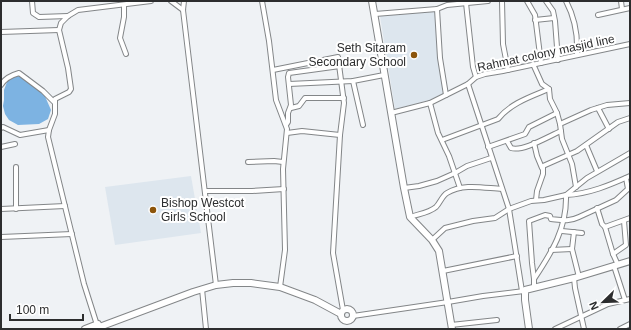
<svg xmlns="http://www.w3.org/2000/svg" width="631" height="330" viewBox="0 0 631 330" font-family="Helvetica,sans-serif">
  <rect width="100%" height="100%" fill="#eff2f5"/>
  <g fill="#dde6ee">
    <path d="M436,11L446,94L430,100L395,109L380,16Z"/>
    <path d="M191,176L201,233L115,245L105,187Z"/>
  </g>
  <path fill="#7db3e2" d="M20,74L28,76L44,94L51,110L48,119L39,124L18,125L9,120L5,114L3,106L4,100V90L7,82L14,76Z"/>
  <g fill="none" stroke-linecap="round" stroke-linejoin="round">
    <defs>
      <g id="street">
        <path d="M32,1L33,13L39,17L68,16"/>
        <path d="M171,1L183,10"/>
        <path d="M184,1L183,10L216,285"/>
        <path d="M262,1L269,41L276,100L287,129L283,169L285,250L280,287"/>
        <path d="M502,1L503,44L508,70"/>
        <path d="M527,1L535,15L541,63"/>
        <path d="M546,1L553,11L555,21L558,60"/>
        <path d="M566,1C575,18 578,37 577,55"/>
        <path d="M621,1L622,9"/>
        <path d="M466,3L473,67L476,77"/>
        <path d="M124,5V17L120,38L126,54"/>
        <path d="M437,9L440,58L446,95"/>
        <path d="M375,14L437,9L447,5L488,1"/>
        <path d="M598,15L630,8"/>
        <path d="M535,20L554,18"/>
        <path d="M1,32L59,30"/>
        <path d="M533,64L542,84L549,89L550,99L557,113L560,124L562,139L572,164L576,187"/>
        <path d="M273,70L338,57L344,103L340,135L333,253L343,310"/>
        <path d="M353,81L363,125"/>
        <path d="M289,84L353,81L384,75"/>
        <path d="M468,84L509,209L522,291"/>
        <path d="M1,85C5,78 12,75 19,73L43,91L54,102"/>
        <path d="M430,103L438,133L449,156L460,188"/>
        <path d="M291,108L299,106L305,98H344"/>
        <path d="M598,108L609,129"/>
        <path d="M391,113L430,103L468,84L476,77L485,74L503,71L630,44"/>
        <path d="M560,124L591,110L607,105L630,103"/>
        <path d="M286,125L288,122V113L291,105L288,77L289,73L340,66"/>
        <path d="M1,128L3,127L20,135L49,130"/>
        <path d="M287,133L302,131L340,135"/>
        <path d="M442,140L498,119C511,103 530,97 549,89"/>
        <path d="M507,141L511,148C523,152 549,136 561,131"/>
        <path d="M534,143L537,156L542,168"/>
        <path d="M586,145L597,171"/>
        <path d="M1,147L15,144"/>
        <path d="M488,147L525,134L529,127L557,113"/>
        <path d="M248,162L274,161L283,162"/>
        <path d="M404,188L419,186L437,181L455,173L467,166L491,158"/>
        <path d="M205,191H252L284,189"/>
        <path d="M536,200L537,191L543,174V166L577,151L618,122L630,118"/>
        <path d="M597,208L602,224L605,227L613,254L618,265"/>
        <path d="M1,209L65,206"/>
        <path d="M16,209V167"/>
        <path d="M410,217C418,214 429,213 436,207C440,203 442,196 447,193C463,183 484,188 502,189"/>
        <path d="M605,227L630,218"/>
        <path d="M562,231L582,233"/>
        <path d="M574,232L572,249L579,277"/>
        <path d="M1,237L72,234"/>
        <path d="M432,240L445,228L473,221L495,218L509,209L531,201L544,200L566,195L587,178L630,153"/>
        <path d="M551,250L572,249"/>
        <path d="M613,254L626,245L624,221"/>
        <path d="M614,266L625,300"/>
        <path d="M443,271L517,256"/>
        <path d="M574,278L575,288L584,329"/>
        <path d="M534,279L532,263L529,221L545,215L550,216L551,219C561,220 569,222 579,217L616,200L628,189L626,178"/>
        <path d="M534,288V279C552,252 567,228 566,195C589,194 610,185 630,176"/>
        <path d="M202,289L206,329"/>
        <path d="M353,316L448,302L483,296L524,291"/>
        <path d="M97,325L84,284L48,137L49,130L55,114V99L69,92L71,89L68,68L59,30L61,23L68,16L78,10L151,1"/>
        <path d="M451,325L497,320"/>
        <path d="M555,329L608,304L630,299"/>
        <path d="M620,329L630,324"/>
      </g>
      <g id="secondary">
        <path d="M372,1L404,188L410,217L432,240L439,251L452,329"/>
        <circle cx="347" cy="315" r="6"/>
        <path d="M85,329L98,324"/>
        <path d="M94,329L193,292L216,285L233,283H251L280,287L315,300L341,314"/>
        <path d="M529,329L525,300V290L574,278L630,261"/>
      </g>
    </defs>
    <use href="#street" stroke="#838688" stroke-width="6"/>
    <use href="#secondary" stroke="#838688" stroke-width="8"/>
    <use href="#street" stroke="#fff" stroke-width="4"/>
    <use href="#secondary" stroke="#fff" stroke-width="6"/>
  </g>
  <g fill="#8c540a" stroke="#fff" stroke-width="1.5">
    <circle cx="414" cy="55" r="4"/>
    <circle cx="153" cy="210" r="4"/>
  </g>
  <g text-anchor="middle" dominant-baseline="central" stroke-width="4" stroke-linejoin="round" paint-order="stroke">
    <g font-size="12" fill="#2c2d2e" stroke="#fff" text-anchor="end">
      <text x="406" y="48">Seth Sitaram<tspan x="406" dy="14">Secondary School</tspan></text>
      <text x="161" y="203" text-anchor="start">Bishop Westcot<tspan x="161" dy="14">Girls School</tspan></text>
    </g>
    <g font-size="12" fill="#2c2d2e" stroke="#fff">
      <text transform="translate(546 53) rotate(-12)">Rahmat colony masjid line</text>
    </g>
  </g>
  <rect width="631" height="330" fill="none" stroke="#2c2d2e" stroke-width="4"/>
  <g transform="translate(603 302) rotate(247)" stroke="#ffffff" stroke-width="3" paint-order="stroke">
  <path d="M0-3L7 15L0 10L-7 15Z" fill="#2c2d2e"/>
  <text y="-6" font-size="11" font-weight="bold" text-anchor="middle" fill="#2c2d2e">N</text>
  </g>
  <path d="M10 314v6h73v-6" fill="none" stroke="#2c2d2e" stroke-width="2"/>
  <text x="16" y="314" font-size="12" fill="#2c2d2e" stroke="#ffffff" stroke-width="3" paint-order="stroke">100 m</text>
</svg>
